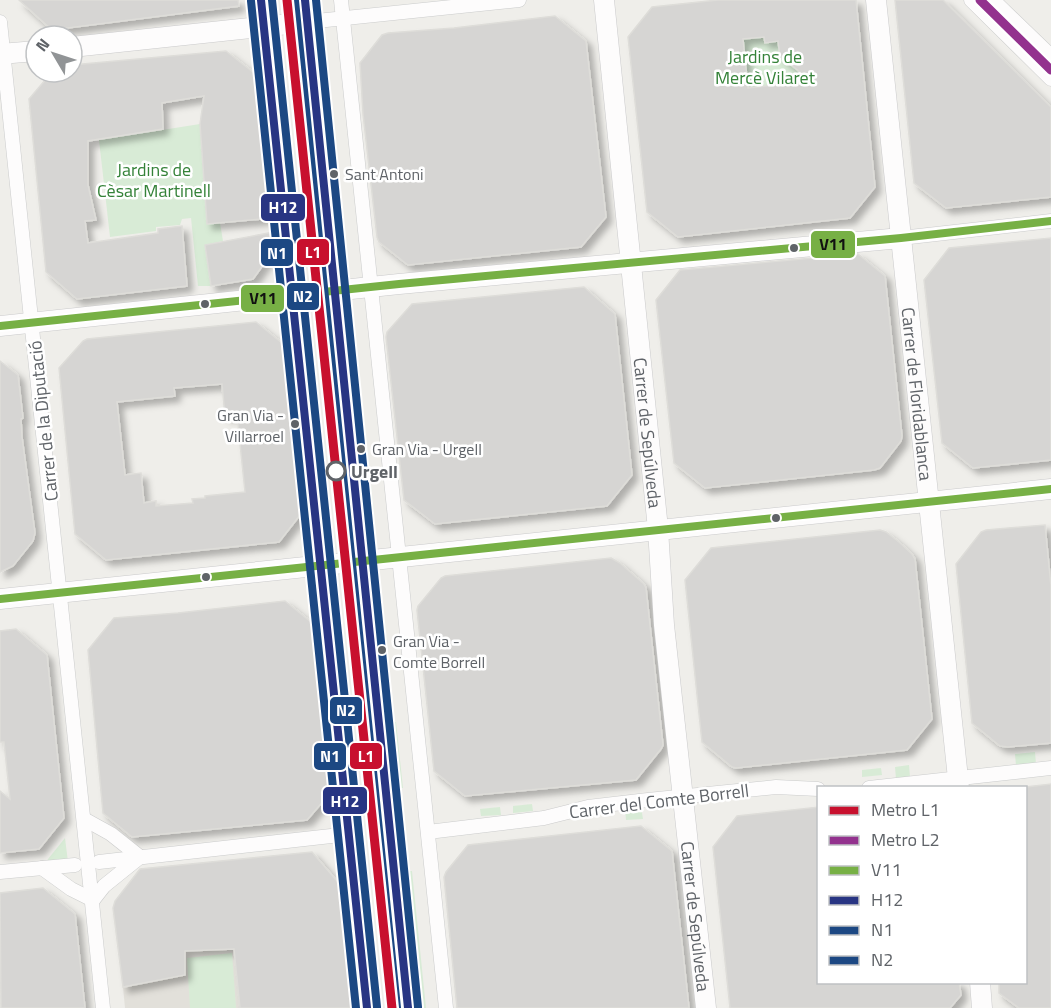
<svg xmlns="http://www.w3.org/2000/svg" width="1051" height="1008" viewBox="0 0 1051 1008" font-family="'Titillium Web',sans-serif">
  <defs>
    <filter id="shadow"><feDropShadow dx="5.5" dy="5.5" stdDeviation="3" flood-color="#0004"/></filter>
  </defs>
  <rect width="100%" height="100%" fill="#efeeea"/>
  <path fill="#e2e0da" d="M234,949L240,1008H125L123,987L185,975V951Z"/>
  <g fill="#d8ebd6">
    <path d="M764,37L765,43L778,41L780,56L800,72L801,82L748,88L743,39Z"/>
    <path d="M323,62H326L346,246H342Z"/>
    <path d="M288,66H291L311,253H307Z"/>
    <path d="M200,124L207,224L220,223L223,241L205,245L211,286H198L191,218L182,219L180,225L156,227V231L110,237L99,140Z"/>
    <path d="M352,334H355L374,512H370Z"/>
    <path d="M321,384H325L339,517H335Z"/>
    <path d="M380,606H383L387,643L384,644Z"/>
    <path d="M350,628L367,791L363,792L347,629Z"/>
    <path d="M392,722H396L403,788H399Z"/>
    <path d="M1035,752L1036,764L1016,766L1015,754Z"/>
    <path d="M909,765L910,777L896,779L895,767Z"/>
    <path d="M881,768L882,775L862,777V770Z"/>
    <path d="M532,804L533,811L513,813V806Z"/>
    <path d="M500,807L501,815L481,816L480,809Z"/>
    <path d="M641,807L643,819L626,820L625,808Z"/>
    <path d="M65,838L68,862L44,864Z"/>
    <path d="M408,871H412L426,1008H422Z"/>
    <path d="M376,874L390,1008H386L372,875Z"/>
    <path d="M232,953L236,1008H190L187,958Z"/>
  </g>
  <g fill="#d6d5d3" stroke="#deddd9" stroke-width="1.5" fill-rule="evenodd" filter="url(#shadow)">
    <path d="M19,0H238L239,6L52,30Z"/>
    <path d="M718,0H856L875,187L850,218L678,237L647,212L628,37L652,7ZM764,37L765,43L778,41L780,56L811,81L748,88L743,39Z"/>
    <path d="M895,0H943L1051,107V197L946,208L914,183Z"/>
    <path d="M555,16L586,41L606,217L581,247L408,265L379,242L377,237L363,114L360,63L382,35L388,33L454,28Z"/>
    <path d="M226,51L258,76L260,106L272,218L207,224L200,124L204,96L162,103L163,129L88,141V185L96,220L85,221L88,243L158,233V229L182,226L187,286L77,299L46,272L29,99L52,72H72V65Z"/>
    <path d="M274,232L276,247L253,279L211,286L205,245Z"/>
    <path d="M1051,238V460L973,468L942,443L924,280L949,248Z"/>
    <path d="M858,254L885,276L902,436L901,441L880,468L874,470L705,488L674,463L656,300L680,270Z"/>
    <path d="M584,287L615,314L632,475L607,506L435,524L404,500L386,337L387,332L412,304Z"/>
    <path d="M256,322L287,347L304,510L279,542L106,560L75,534L59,368L83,341L87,339ZM222,384L225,416L237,415L245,492L205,496V498L192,499L193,503L181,504L156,506V501L144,503L141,473L125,475L117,402L175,396L174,388Z"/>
    <path d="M0,361L18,375L23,418L21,419L22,437L35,533L33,541L13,566L0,572Z"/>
    <path d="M1045,525L1051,586V743L1008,747L1000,746L972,723L956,564L981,532L986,530Z"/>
    <path d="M880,530L886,532L899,542L912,554L915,559L932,719L907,750L736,768L732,767L702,742L685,580L711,548Z"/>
    <path d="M611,558L620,563L644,584L646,588L663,745L661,749L636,780L465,796L434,771L417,610L418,606L441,578L445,576Z"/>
    <path d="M285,601L316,626L333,787L332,791L307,820L132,837L103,813L88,650L114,618L178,613Z"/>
    <path d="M16,629L47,655L64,818L39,849L0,853V791L10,799L4,742H0V631Z"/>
    <path d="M1051,784V1008H1019L999,993V982H1026V787Z"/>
    <path d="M819,807V982H959L961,995L950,1008H730L713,847L737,816Z"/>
    <path d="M641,826L672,851L689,1008H457L444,877L446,872L468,845Z"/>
    <path d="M312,852L344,889L355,1008H240L234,949L185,951V975L123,987L113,908L115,901L140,869Z"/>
    <path d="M43,888L75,914L85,1008H1L0,893Z"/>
  </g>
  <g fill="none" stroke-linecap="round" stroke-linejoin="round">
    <defs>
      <g id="street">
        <path d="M341,0L446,1008"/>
        <path d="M971,0L1051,79"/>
        <path d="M993,0L1051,56"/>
        <path d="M0,22L103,1008"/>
        <path d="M307,22L519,0"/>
        <path d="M901,238L1051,221"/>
        <path d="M869,788L1051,768"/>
        <path d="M84,819L111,834L140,857"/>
        <path d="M428,832L544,818L588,807L648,800L776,787L818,789"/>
        <path d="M99,862L349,834"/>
        <path d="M42,868L71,889L93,900"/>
        <path d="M0,872L75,865"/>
        <path d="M93,900L104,886L140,857"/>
      </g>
      <g id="secondary">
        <path id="s1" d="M604,0L658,529L664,625L706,1008"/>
        <path id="s2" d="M876,0L959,788"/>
        <path d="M72,47L307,22"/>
        <path d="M0,54L36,51"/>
        <path d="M0,326L399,284L901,238"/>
        <path d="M0,599L1051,489"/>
        <path d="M980,982L982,1008"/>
      </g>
      <path id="primary" d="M305,0L408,1008"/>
    </defs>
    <use href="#street" stroke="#cbcccc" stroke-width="15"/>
    <use href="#secondary" stroke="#cacacb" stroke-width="21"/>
    <use href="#primary" stroke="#d7ceb8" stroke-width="24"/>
    <use href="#street" stroke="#fdfcfc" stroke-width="14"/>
    <use href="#secondary" stroke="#fdfcfc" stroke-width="20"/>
    <use href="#primary" stroke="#f4f2e9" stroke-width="22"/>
    <defs>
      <g id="bus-1">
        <path d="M0,326L399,284L901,238L1051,221"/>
        <path d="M0,599L1051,489"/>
      </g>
      <g id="bus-2">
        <path d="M261,0L367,1008"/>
        <path d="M305,0L408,1008"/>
      </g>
      <g id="bus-3">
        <path d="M251,1L356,1008"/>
        <path d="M295,1L397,1008"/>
      </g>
      <g id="bus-4">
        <path d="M272,0L377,1007"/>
        <path d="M316,0L418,1007"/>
      </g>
    </defs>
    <use href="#bus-1" stroke="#fff" stroke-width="12"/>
    <use href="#bus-2" stroke="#fff" stroke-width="12"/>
    <use href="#bus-3" stroke="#fff" stroke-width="12"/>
    <use href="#bus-4" stroke="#fff" stroke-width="12"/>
    <use href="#bus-1" stroke="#77b045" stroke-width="8"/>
    <use href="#bus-2" stroke="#283583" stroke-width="8"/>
    <use href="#bus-3" stroke="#1c4883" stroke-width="8"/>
    <use href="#bus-4" stroke="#1c4883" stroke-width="8"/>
    <defs>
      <path id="metro-1" d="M287,0L392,1008"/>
      <path id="metro-2" d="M980,0L1051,70"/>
    </defs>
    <use href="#metro-1" stroke="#fff" stroke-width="14"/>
    <use href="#metro-2" stroke="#fff" stroke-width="14"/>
    <use href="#metro-1" stroke="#c8102e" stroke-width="9"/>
    <use href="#metro-2" stroke="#93328e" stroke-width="9"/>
  </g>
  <g fill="#5f6368" stroke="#fff" stroke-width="2">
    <circle cx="334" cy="174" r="5"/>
    <circle cx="794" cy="248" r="5"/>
    <circle cx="205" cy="304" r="5"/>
    <circle cx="295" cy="424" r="5"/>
    <circle cx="361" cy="449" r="5"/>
    <circle cx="776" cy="518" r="5"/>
    <circle cx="206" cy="577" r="5"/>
    <circle cx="382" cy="650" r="5"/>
  </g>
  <circle fill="#fff" stroke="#5f6368" stroke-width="3" cx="336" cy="471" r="9"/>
  <g text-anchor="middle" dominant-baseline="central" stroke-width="5" stroke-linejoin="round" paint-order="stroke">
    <g font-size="16" fill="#5f6368" stroke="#fff" text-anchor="start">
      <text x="345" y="174">Sant Antoni</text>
      <text x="284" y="415" text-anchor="end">Gran Via -<tspan x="284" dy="21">Villarroel</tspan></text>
      <text x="372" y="449">Gran Via - Urgell</text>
      <text x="393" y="641">Gran Via -<tspan x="393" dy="21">Comte Borrell</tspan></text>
    </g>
    <g font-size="18" fill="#348238" stroke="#fff">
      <text x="765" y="56">Jardins de<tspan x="765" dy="21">Mercè Vilaret</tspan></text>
      <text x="154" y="169">Jardins de<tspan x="154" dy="21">Cèsar Martinell</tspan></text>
    </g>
    <g font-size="18" fill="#5f6368" stroke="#fff">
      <text stroke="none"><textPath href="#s2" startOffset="396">Carrer de Floridablanca</textPath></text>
      <text transform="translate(43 421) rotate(-96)">Carrer de la Diputació</text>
      <text stroke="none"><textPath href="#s1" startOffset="435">Carrer de Sepúlveda</textPath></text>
      <text transform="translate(659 801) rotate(-7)">Carrer del Comte Borrell</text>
      <text stroke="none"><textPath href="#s1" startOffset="921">Carrer de Sepúlveda</textPath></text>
    </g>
    <g font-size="18" font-weight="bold" fill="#5f6368" stroke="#fff" text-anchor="start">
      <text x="351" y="471">Urgell</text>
    </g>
  </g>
  <g stroke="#fff" stroke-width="2">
    <rect x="260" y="193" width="46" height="29" rx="6" fill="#283583"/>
    <rect x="810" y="230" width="46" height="29" rx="6" fill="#77b045"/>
    <rect x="296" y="238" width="34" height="28" rx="6" fill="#c8102e"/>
    <rect x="260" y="238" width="34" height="29" rx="6" fill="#1c4883"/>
    <rect x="286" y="282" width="34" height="29" rx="6" fill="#1c4883"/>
    <rect x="240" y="284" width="45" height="29" rx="6" fill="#77b045"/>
    <rect x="329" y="696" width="34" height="29" rx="6" fill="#1c4883"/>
    <rect x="349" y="742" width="34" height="28" rx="6" fill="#c8102e"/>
    <rect x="313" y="742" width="34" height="29" rx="6" fill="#1c4883"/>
    <rect x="322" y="786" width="46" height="29" rx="6" fill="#283583"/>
  </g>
  <g font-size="16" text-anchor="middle" font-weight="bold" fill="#fff">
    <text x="283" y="213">H12</text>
    <text x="313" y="258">L1</text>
    <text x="277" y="259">N1</text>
    <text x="303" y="302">N2</text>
    <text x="346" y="716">N2</text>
    <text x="366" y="762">L1</text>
    <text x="330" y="762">N1</text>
    <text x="345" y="807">H12</text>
  </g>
  <g font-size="16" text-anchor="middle" font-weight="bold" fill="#111">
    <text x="833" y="250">V11</text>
    <text x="263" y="304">V11</text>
  </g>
  <rect x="817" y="786" width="210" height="198" fill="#ffffff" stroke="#bfc1c3" stroke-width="1.5"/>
  <rect x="829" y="806" width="30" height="9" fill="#c8102e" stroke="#bfc1c3" stroke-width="1.5"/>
  <text x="871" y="816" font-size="18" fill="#5f6368">Metro L1</text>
  <rect x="829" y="836" width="30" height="9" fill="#93328e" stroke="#bfc1c3" stroke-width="1.5"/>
  <text x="871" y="846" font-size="18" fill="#5f6368">Metro L2</text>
  <rect x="829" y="866" width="30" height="9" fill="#77b045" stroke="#bfc1c3" stroke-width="1.5"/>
  <text x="871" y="876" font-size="18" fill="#5f6368">V11</text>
  <rect x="829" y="896" width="30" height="9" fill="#283583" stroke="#bfc1c3" stroke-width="1.5"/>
  <text x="871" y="906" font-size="18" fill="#5f6368">H12</text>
  <rect x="829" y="926" width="30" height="9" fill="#1c4883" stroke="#bfc1c3" stroke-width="1.5"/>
  <text x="871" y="936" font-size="18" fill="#5f6368">N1</text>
  <rect x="829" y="956" width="30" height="9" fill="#1c4883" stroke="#bfc1c3" stroke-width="1.5"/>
  <text x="871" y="966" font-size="18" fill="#5f6368">N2</text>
  <g transform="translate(54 54) rotate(309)"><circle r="28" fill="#ffffff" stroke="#bfc1c3" stroke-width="1.5"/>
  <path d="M0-4.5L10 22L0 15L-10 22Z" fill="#919496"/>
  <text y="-9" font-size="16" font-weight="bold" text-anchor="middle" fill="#5f6368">N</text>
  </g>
</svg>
